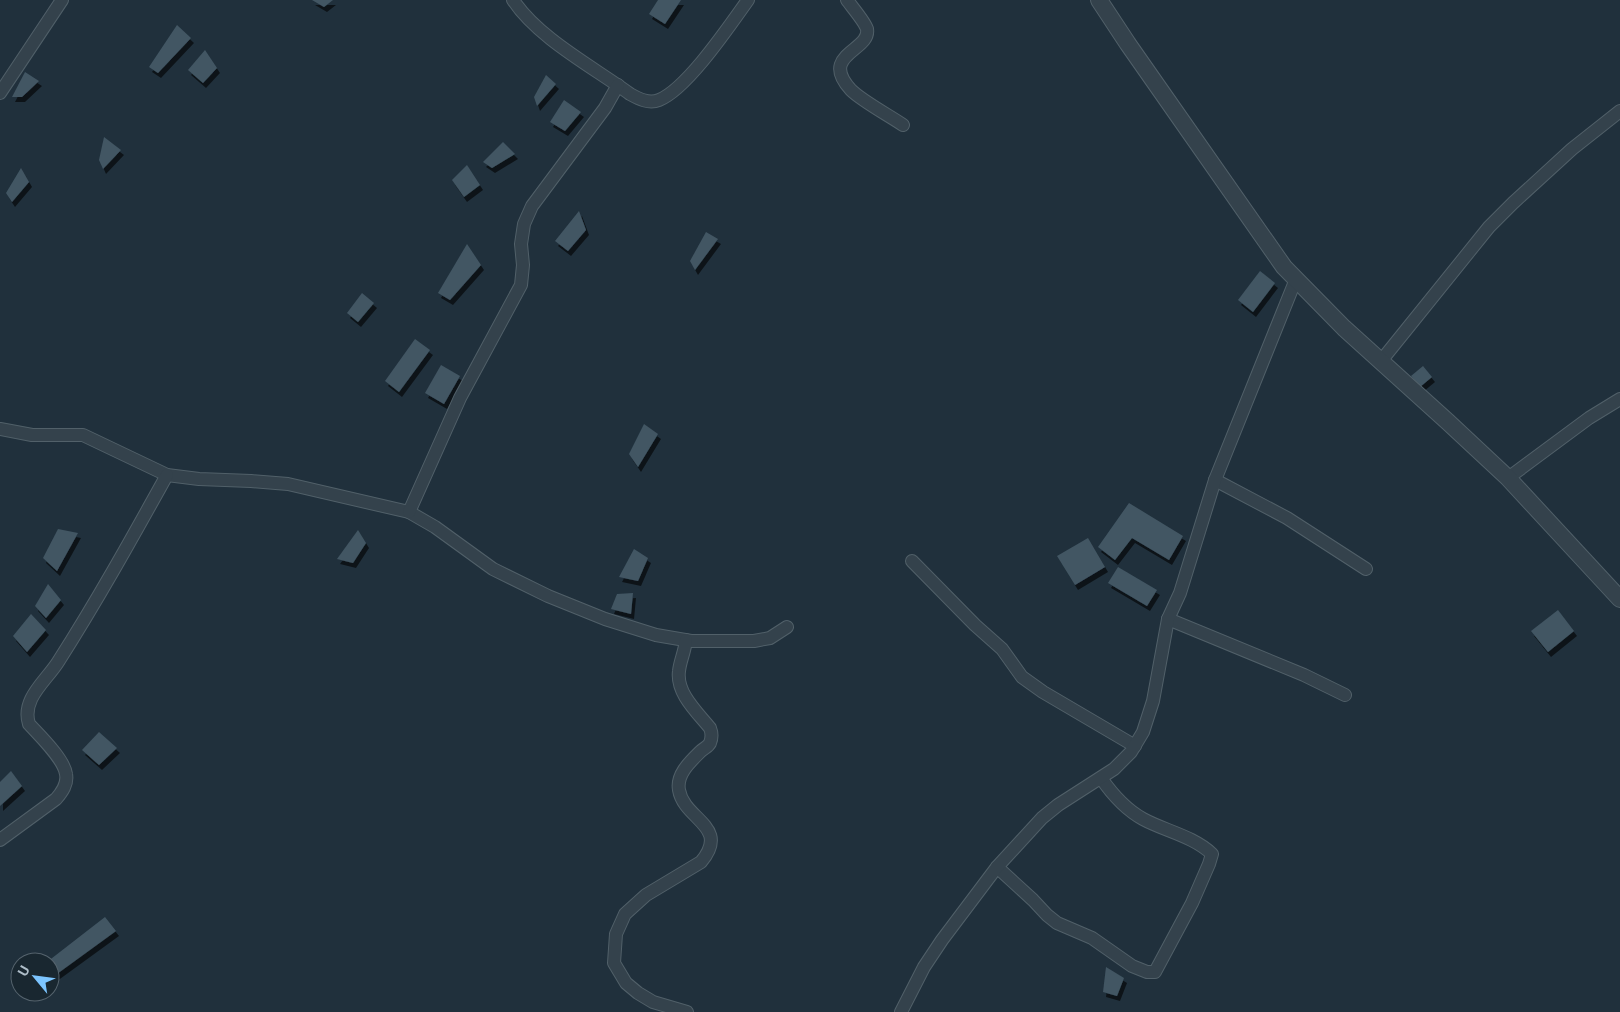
<svg xmlns="http://www.w3.org/2000/svg" width="1620" height="1012" viewBox="0 0 1620 1012" font-family="Roboto,sans-serif">
  <defs>
    <filter id="shadow"><feDropShadow dx="3" dy="5" stdDeviation="0" flood-color="#0009"/></filter>
  </defs>
  <rect width="100%" height="100%" fill="#20303c"/>
  <g fill="#425663" filter="url(#shadow)">
    <path d="M312,0H333L324,7Z"/>
    <path d="M658,0H681L665,24L649,14Z"/>
    <path d="M177,25L191,38L158,73L149,67Z"/>
    <path d="M205,50L217,68L203,83L188,70Z"/>
    <path d="M25,72L39,81L22,97H12Z"/>
    <path d="M546,75L556,84L537,106L534,97Z"/>
    <path d="M564,100L581,112L565,131L550,122Z"/>
    <path d="M104,137L121,150L103,169L99,160Z"/>
    <path d="M503,142L515,154L492,168L483,162Z"/>
    <path d="M467,165L480,185L464,197L452,180Z"/>
    <path d="M21,168L29,182L12,202L6,193Z"/>
    <path d="M579,211L586,230L568,251L555,241Z"/>
    <path d="M706,232L718,239L695,270L690,261Z"/>
    <path d="M467,244L481,265L450,300L438,293Z"/>
    <path d="M1260,271L1275,283L1253,312L1238,300Z"/>
    <path d="M362,293L374,303L358,322L347,313Z"/>
    <path d="M415,339L430,350L399,392L385,381Z"/>
    <path d="M441,365L460,376L444,404L425,393Z"/>
    <path d="M1423,366L1432,377L1420,387L1411,376Z"/>
    <path d="M644,424L658,434L638,467L629,454Z"/>
    <path d="M1129,503L1183,536L1169,560L1132,538L1115,560L1098,547Z"/>
    <path d="M58,529L78,533L57,571L43,558Z"/>
    <path d="M358,530L366,543L353,563L337,559Z"/>
    <path d="M1088,538L1105,567L1075,585L1057,556Z"/>
    <path d="M634,549L648,558L638,581L619,577Z"/>
    <path d="M1118,567L1157,590L1147,606L1108,583Z"/>
    <path d="M48,584L61,600L46,618L35,606Z"/>
    <path d="M633,593L631,614L611,609L617,594Z"/>
    <path d="M1558,610L1574,631L1548,652L1531,631Z"/>
    <path d="M31,614L46,630L27,652L13,636Z"/>
    <path d="M99,732L117,748L99,765L82,750Z"/>
    <path d="M11,771L22,786L0,806V782Z"/>
    <path d="M105,917L116,931L50,979V962H47Z"/>
    <path d="M1106,967L1124,978L1117,996L1103,992Z"/>
  </g>
  <g fill="none" stroke-linecap="round" stroke-linejoin="round">
    <defs>
      <g id="minor">
        <path d="M513,0C538,38 593,67 630,94C639,99 649,104 659,100C687,89 730,25 748,0"/>
        <path d="M847,0C852,7 865,22 867,29C871,51 818,54 851,90C862,101 890,116 903,125"/>
        <path d="M0,93L62,0"/>
        <path d="M1381,361L1489,227L1513,203L1572,149L1620,111"/>
        <path d="M0,429L32,435H83L167,475L199,479L251,481L288,484L409,512L435,527L493,569L548,596L605,619L656,635L691,641H754L770,638L787,627"/>
        <path d="M1508,478L1589,418L1620,399"/>
        <path d="M1215,480L1287,518L1366,569"/>
        <path d="M409,512L460,398L521,285L523,265L521,244L524,224L532,206L605,108L618,85"/>
        <path d="M912,561L975,625L1002,649L1022,677L1043,692L1135,746"/>
        <path d="M1168,619L1304,675L1345,695"/>
        <path d="M686,640C685,651 680,661 679,671C676,693 697,712 710,728C712,733 712,738 710,743C708,747 704,748 701,751C691,761 676,774 679,790C684,820 731,826 701,862L646,895L625,914L616,934L614,963L626,983L638,993L653,1002L687,1012"/>
        <path d="M0,840L56,799C62,792 68,784 66,774C64,759 40,736 29,724C21,699 46,681 58,662C97,601 132,538 167,475"/>
        <path d="M997,867L1033,900L1047,915L1057,923L1092,938L1132,966L1147,972H1155L1192,903L1209,864L1212,854C1193,836 1165,831 1143,819C1125,809 1112,794 1101,778"/>
        <path d="M901,1012L924,967L942,940L997,867L1042,818L1058,805L1114,769L1131,752L1143,732L1153,701L1168,619L1180,593L1215,480L1296,279"/>
      </g>
      <path id="tertiary" d="M1099,0L1128,44L1284,267L1344,328L1448,422L1508,478L1620,599"/>
    </defs>
    <use href="#minor" stroke="#516069" stroke-width="14"/>
    <use href="#tertiary" stroke="#516069" stroke-width="18"/>
    <use href="#minor" stroke="#34424c" stroke-width="12"/>
    <use href="#tertiary" stroke="#34424c" stroke-width="16"/>
  </g>
  <g transform="translate(35 977) rotate(299)"><circle r="24" fill="#192730" stroke="#55636d"/>
  <path d="M0-4L9 19L0 12L-9 19Z" fill="#7cc5ff"/>
  <text y="-8" font-size="14" font-weight="bold" text-anchor="middle" fill="#aebdc8">U</text>
  </g>
</svg>
